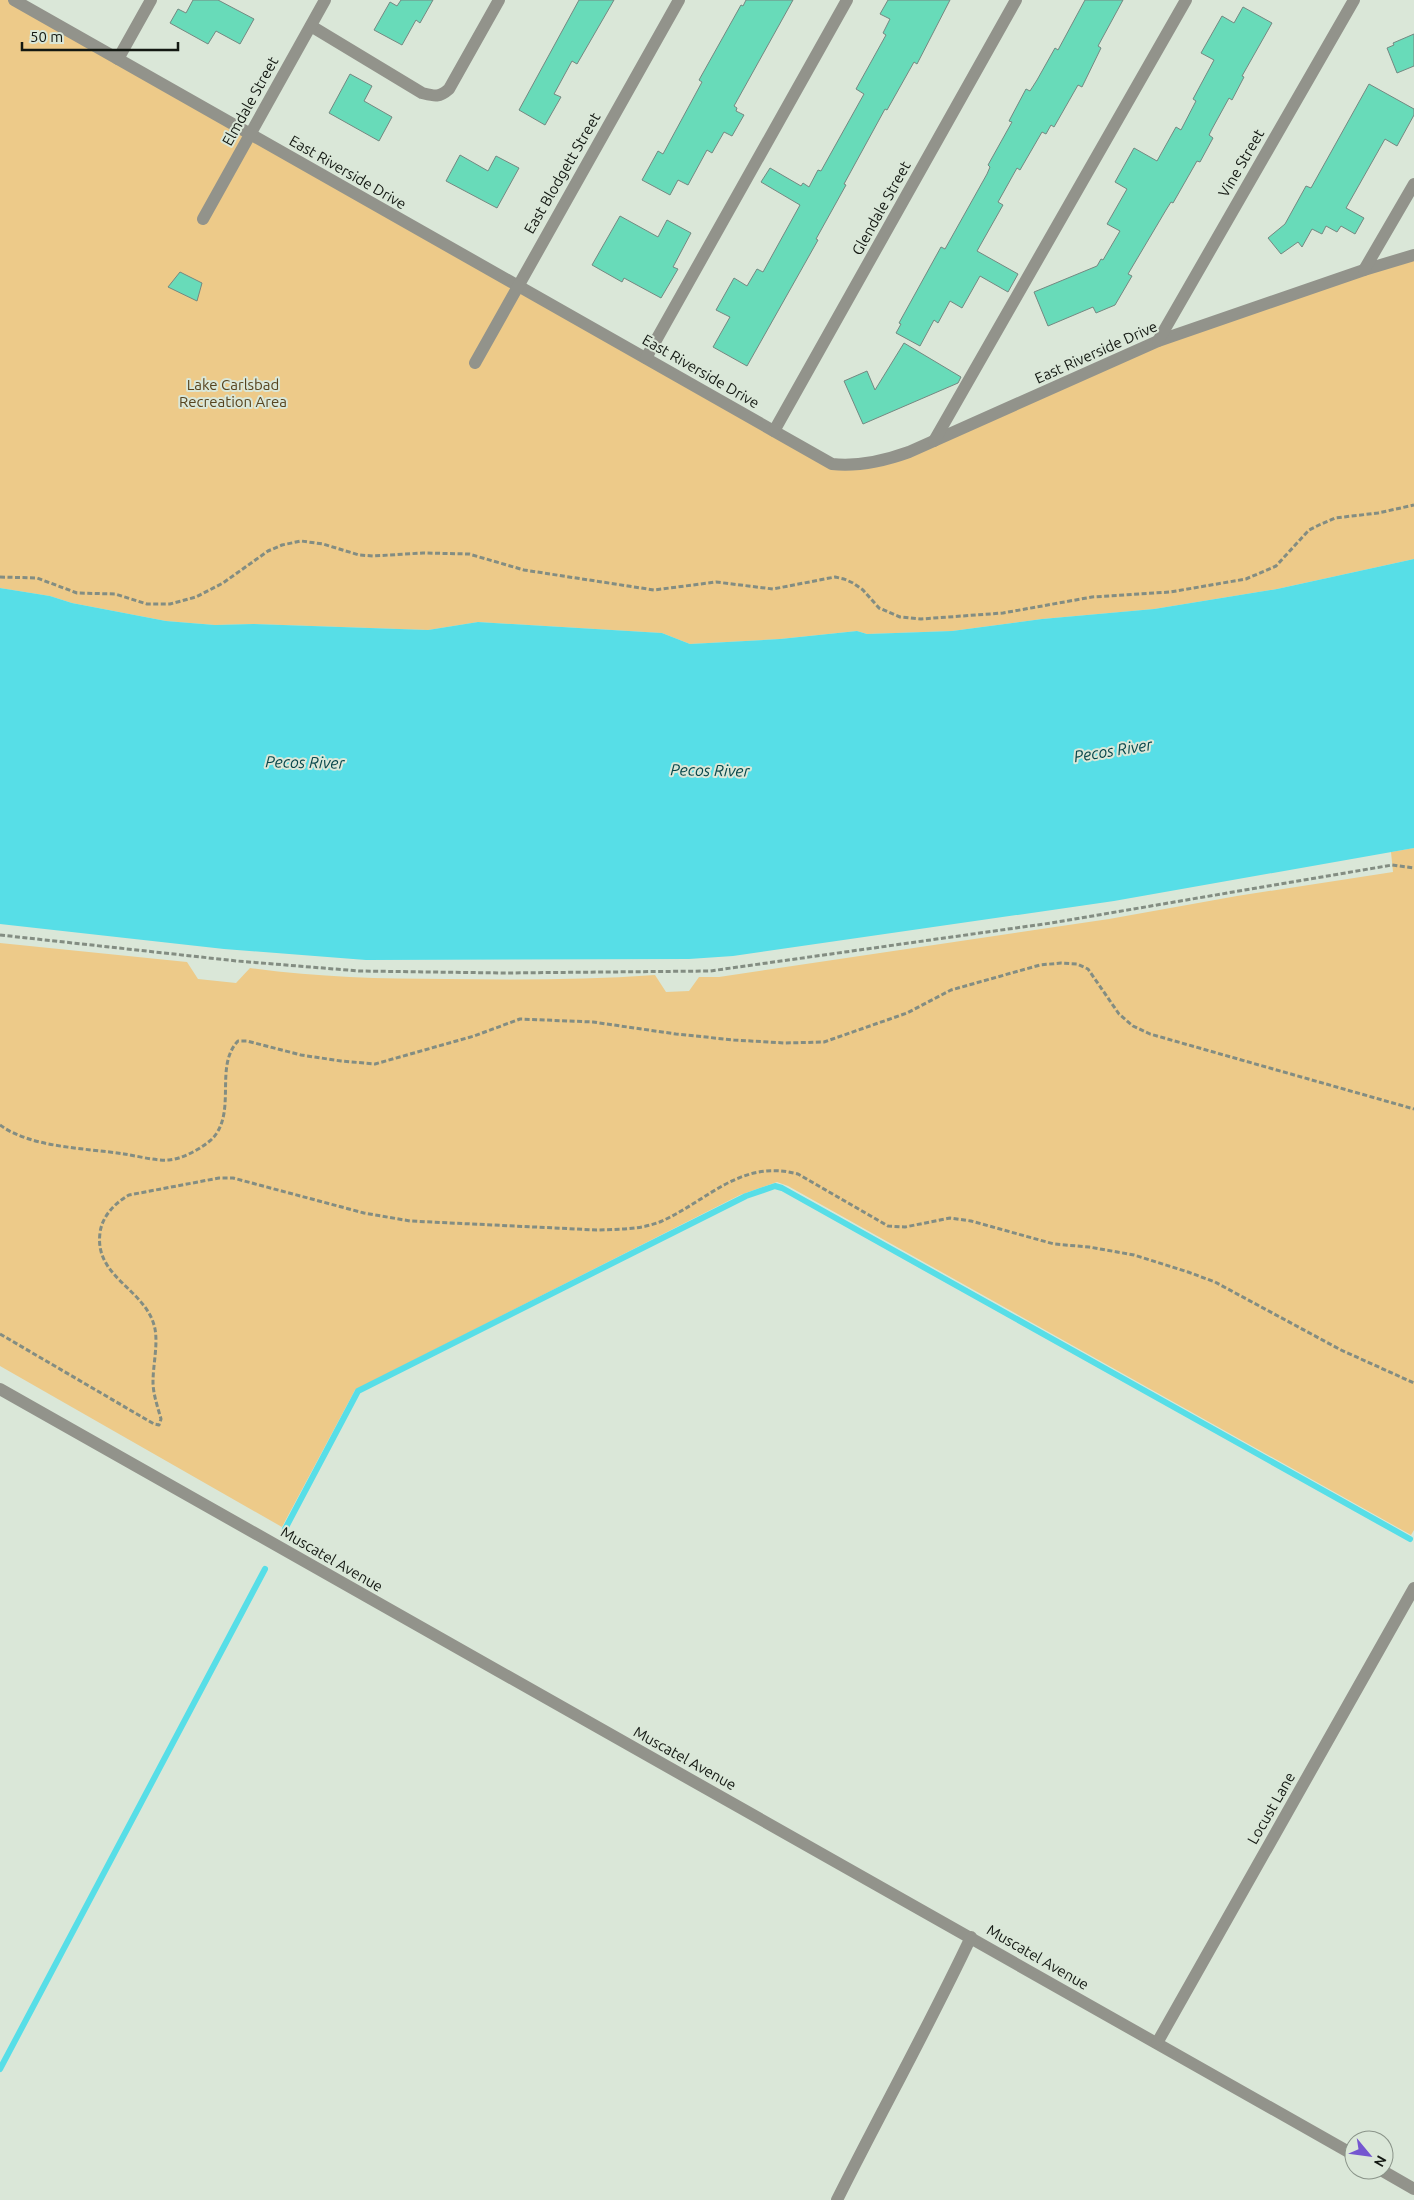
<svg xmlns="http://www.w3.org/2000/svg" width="1414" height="2200" viewBox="0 0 1414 2200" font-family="Ubuntu,sans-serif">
  <rect width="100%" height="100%" fill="#dae7d8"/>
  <g fill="#edca89">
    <path d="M0,0H14L832,464L890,459L1158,341L1414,255V559L1277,589L1154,609L1042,619L952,631L867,634L857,631L780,639L690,644L662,633L478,622L428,630L253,624L215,625L166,621L72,603L50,596L0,588Z"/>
    <path d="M1414,848V1530L1411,1535L788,1186L777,1182L740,1195L355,1390L282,1527L0,1366V943L187,962L198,979L236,983L250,968C315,977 380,979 446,979C516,980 586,980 655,975L666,992L689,991L699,977H719L1109,919L1237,896L1393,872L1391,852Z"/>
  </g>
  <path fill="#57dee7" d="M1414,559V848L1114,901L733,956L689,959L366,960L224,949L0,924V588L50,596L72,603L166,621L215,625L253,624L428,630L478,622L662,633L690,644L780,639L857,631L867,634L952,631L1042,619L1154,609L1277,589Z"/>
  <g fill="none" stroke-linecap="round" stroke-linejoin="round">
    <g stroke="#57dee7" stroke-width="6">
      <path d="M285,1529L358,1391L746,1196L775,1186L782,1188L1410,1539"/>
      <path d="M0,2069L265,1569"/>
    </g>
  </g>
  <g fill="#68dbb9" stroke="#748881">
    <path d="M193,0H218L254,19L240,44L216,31L208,44L170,23L178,9L186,13Z"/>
    <path d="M401,0H433L420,23L416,20L402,45L374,30L390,2L397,6Z"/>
    <path d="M579,0H614L577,64L572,61L554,94L561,97L545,125L519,110Z"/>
    <path d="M746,0H793L734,106L737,108L736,111L744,115L732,136L724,132L712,153L707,150L688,185L678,180L670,195L642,180L658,151L663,154L702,82L699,80L741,5L743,6Z"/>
    <path d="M888,0H950L917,64L914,62L887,110L885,109L844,184L846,185L816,239L818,240L747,366L713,347L730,317L716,310L734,278L747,286L757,269L763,272L800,205L761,182L770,168L801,186L803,183L809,187L818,170L821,171L864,94L856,89L886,35L883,33L890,19L880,14Z"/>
    <path d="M1085,0H1123L1098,46L1101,48L1082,87L1078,85L1054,127L1051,125L1046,134L1042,132L1020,170L1017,168L998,202L1003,205L977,251L1018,274L1008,292L980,276L962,308L950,301L938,323L934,320L920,346L896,333L901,324L899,323L941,247L945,249L987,174L990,167L988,165L1012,122L1009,121L1026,89L1030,91L1037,80L1055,48L1058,50Z"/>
    <path d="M1243,7L1272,23L1242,76L1244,77L1232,100L1229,98L1212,129L1209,135L1213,138L1200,162L1197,161L1173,203L1171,202L1166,210L1128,274L1132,276L1115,305L1096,313L1093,307L1048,326L1034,292L1097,266L1101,259L1103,260L1120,231L1107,224L1127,189L1115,182L1134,148L1157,161L1176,127L1181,130L1196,101L1193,99L1214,60L1201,53L1222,16L1234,23Z"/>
    <path d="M1414,34V66L1397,73L1387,48L1394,45L1393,43Z"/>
    <path d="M350,74L372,86L364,101L392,117L379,141L329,113Z"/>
    <path d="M1369,84L1414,109V115L1397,146L1385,139L1346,208L1364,218L1355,234L1341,226L1337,232L1326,226L1322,234L1312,229L1302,247L1298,242L1281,254L1268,238L1285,224L1306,186L1311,188Z"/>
    <path d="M460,155L488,171L496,156L519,168L497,208L446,181Z"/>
    <path d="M620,216L658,237L667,220L691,233L673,267L678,269L661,298L624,278L622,282L592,265Z"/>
    <path d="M180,272L202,283L197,301L168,287Z"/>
    <path d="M904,343L961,377L958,383L863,424L844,381L867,371L875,390Z"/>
  </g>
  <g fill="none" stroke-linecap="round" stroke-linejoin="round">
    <g stroke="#838d82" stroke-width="3" stroke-dasharray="5 2.5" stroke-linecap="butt">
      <path d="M0,577L37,578L77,593L115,594L147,604H170L196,597L223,583L268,551L282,545L301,541L323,544L359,555L373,556L423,553L469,554L524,570L654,590L716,582L773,589L835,577L844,579L853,583L863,590L879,608L900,617L921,619L1003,613L1092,597L1170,592L1246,579L1276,566L1309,530L1319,525L1335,518L1378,513L1414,505"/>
      <path d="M0,935L237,961L359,971L503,973L710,971L1051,923L1392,865L1414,868"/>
      <path d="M0,1125C31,1148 86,1148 124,1154C138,1156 155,1161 169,1160C183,1159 204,1147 213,1138C237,1111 214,1066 238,1041H247L301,1055L341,1061L375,1064L474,1036L520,1019L593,1022L676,1034L734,1040L785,1043L824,1042L907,1013L951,990L1040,965L1061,963L1077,964L1088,969L1119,1014L1133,1026L1150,1034L1414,1109"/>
      <path d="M0,1334L154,1424L159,1425L161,1419C158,1408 153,1394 153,1382C153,1365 158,1345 155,1329C147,1289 94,1278 100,1233C102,1216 115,1203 129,1195L219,1178H233L364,1213L410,1221L597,1230C619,1229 641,1230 662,1221C710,1199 741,1159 798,1174L888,1226L905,1227L950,1218L971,1221L1054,1244L1089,1247L1134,1255L1188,1272L1215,1282L1341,1350L1414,1383"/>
    </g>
    <g stroke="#92938b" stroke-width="12">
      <path d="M14,0L832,464C859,467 884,461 909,452L1158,341L1364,270L1414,255"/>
      <path d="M311,26L422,93C434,96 439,98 449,89L499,0"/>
      <path d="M118,59L151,0"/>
      <path d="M203,219L325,0"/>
      <path d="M1364,270L1414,184"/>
      <path d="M1158,341L1354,0"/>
      <path d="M646,358L847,0"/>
      <path d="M475,363L679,0"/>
      <path d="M774,431L1016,0"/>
      <path d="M934,441L1186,0"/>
      <path d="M0,1389L1354,2155"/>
      <path d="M1157,2043L1414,1588"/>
      <path d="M1381,2170L1414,2189"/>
      <path d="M837,2200C881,2112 929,2026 971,1937"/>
    </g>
  </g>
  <g text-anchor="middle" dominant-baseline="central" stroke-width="4" stroke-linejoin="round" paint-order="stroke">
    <g font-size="15" fill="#131812" stroke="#dae7d8">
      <text transform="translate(250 101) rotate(-61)">Elmdale Street</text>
      <text transform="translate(1241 163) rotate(-60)">Vine Street</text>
      <text transform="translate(348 172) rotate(30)">East Riverside Drive</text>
      <text transform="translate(562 173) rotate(-60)">East Blodgett Street</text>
      <text transform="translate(881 208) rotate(-61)">Glendale Street</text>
      <text transform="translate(1096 352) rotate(-24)">East Riverside Drive</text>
      <text transform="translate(701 371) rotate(30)">East Riverside Drive</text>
      <text transform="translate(332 1559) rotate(30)">Muscatel Avenue</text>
      <text transform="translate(685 1758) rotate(29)">Muscatel Avenue</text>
      <text transform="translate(1271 1808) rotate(-60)">Locust Lane</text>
      <text transform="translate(1038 1957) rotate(30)">Muscatel Avenue</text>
    </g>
    <g font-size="15" fill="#57441f" stroke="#dae7d8">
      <text x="233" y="384">Lake Carlsbad<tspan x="233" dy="17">Recreation Area</tspan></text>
    </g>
    <g font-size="16" font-style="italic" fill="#07464a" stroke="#dae7d8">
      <text transform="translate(1113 750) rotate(-9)">Pecos River</text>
      <text transform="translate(305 762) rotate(1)">Pecos River</text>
      <text transform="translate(710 770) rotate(1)">Pecos River</text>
    </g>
  </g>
  <g transform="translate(1369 2155) rotate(119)"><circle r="24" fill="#dae7d8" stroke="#8a9489"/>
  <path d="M0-4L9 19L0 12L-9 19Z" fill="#7456d0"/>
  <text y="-8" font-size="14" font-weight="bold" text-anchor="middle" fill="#131812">N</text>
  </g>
  <path d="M22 42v8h156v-8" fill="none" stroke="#131812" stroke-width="2.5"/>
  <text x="30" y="42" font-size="15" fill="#131812" stroke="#dae7d8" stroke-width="4" paint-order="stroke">50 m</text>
</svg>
